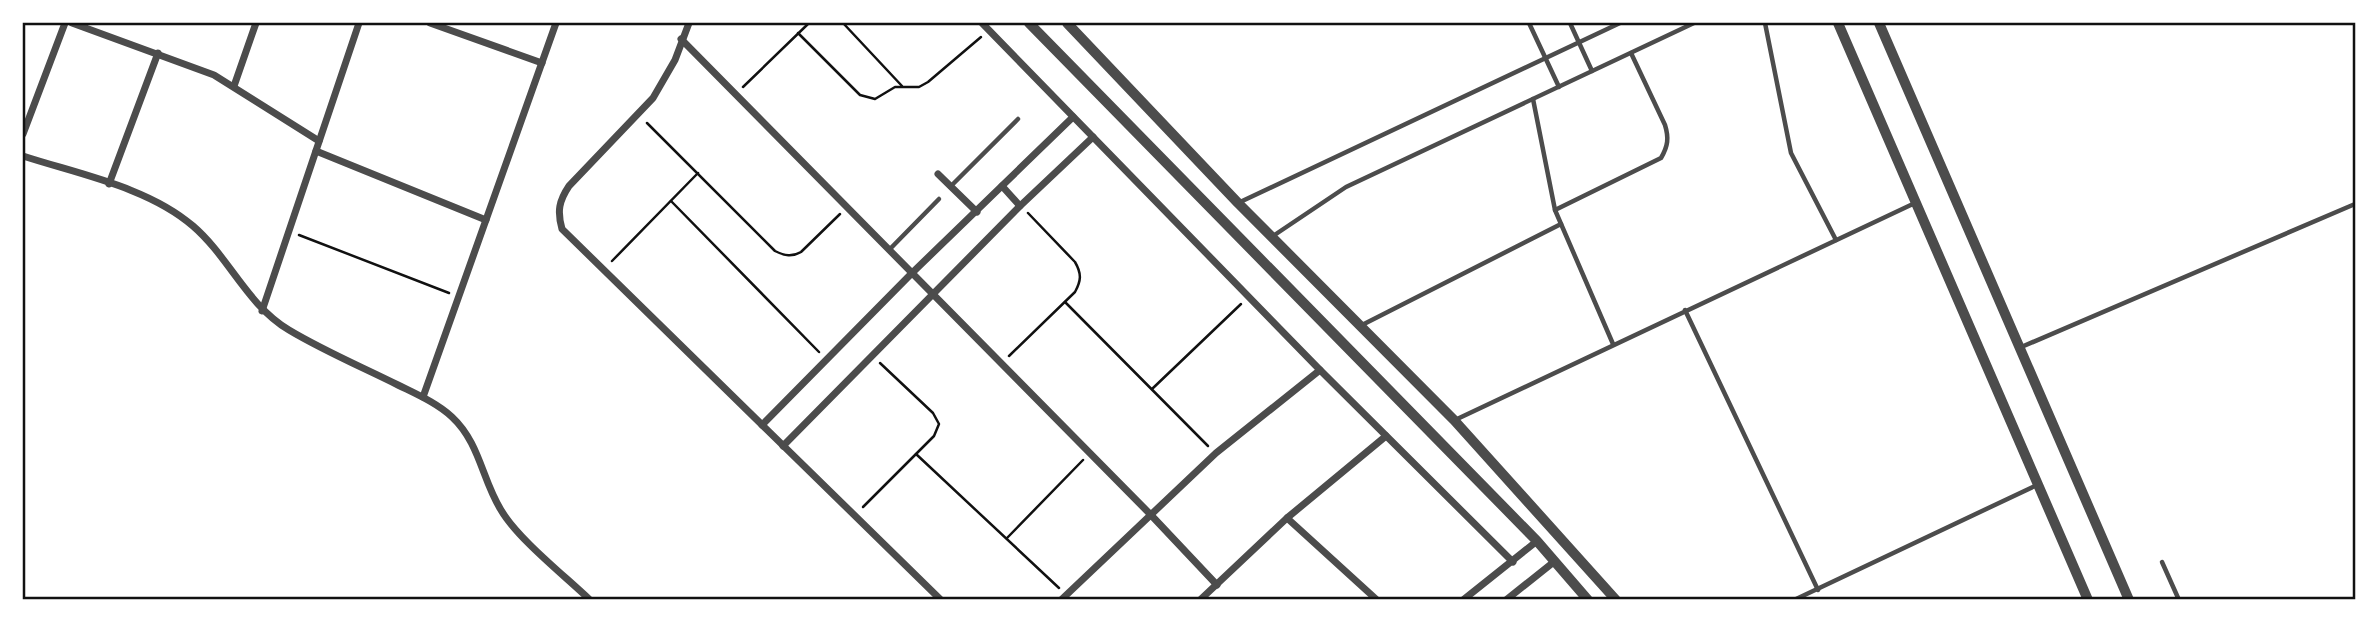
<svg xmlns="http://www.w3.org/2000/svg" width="2378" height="623" viewBox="0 0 2378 623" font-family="'Fira Sans',sans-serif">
  <rect width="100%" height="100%" fill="#fff"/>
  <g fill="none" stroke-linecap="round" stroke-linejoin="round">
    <g stroke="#111" stroke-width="2.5">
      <path d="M843,23L902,86"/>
      <path d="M798,33L860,95L875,99L895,87H919L928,82L981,37"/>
      <path d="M743,87L809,23"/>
      <path d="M647,123L775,251C785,256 792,257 801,252L840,214"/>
      <path d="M671,201L819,352"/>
      <path d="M299,235L449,293"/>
      <path d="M612,261L698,173"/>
      <path d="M1065,302L1208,446"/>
      <path d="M1009,356L1075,292C1081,281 1082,274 1075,262L1028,213"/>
      <path d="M1152,389L1241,304"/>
      <path d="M916,454L1059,588"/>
      <path d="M863,507L934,436L939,424L933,413L880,363"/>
      <path d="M1007,538L1083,460"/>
    </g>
    <g stroke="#4c4c4c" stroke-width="4.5">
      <path d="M1529,23L1559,87"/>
      <path d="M1570,23L1592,71"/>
      <path d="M1765,23L1791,153L1836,240"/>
      <path d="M1533,99L1555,210L1613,344"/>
      <path d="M950,187L1018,119"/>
      <path d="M1238,203L1620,23"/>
      <path d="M1555,210L1661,158C1668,146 1669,138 1665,125L1631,53"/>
      <path d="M1273,236L1346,187L1694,23"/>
      <path d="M889,250L939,199"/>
      <path d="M1685,310L1818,590"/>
      <path d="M1362,325L1561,224"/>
      <path d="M2019,348L2355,204"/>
      <path d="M1455,420L1915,203"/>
      <path d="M2162,562L2179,600"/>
      <path d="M1794,600L2037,485"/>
    </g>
    <g stroke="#4c4c4c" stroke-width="7">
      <path d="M72,23L214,75L319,141"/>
      <path d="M430,23L542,63"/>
      <path d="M689,23L675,60L653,98L569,186C559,201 557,211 562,229L941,600"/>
      <path d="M982,23L1320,370L1513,562"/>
      <path d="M681,39L1151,515L1217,585"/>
      <path d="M234,86L256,23"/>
      <path d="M23,134L65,23"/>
      <path d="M316,151L486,220"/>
      <path d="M23,156C78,174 148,187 193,226C229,257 247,305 289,330C324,351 362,367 398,385C416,394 437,403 452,417C480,443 482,480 501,510C518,539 565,576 590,600"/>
      <path d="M938,174L977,212"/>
      <path d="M109,184L158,53"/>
      <path d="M1002,186L1020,206"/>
      <path d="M262,311L359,23"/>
      <path d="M423,397L556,23"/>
      <path d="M762,425L912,273L1073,117"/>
      <path d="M783,446L1020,206L1093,137"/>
      <path d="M1287,518L1377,600"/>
      <path d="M1061,600L1216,453L1320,370"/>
      <path d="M1200,600L1287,518L1386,436"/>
      <path d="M1463,600L1537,541"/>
      <path d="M1506,600L1555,561"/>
    </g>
    <g stroke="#4c4c4c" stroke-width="10">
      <path d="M1029,23L1537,541L1588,600"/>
      <path d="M1067,23L1238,203L1454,420L1616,600"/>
      <path d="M1838,23L2088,600"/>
      <path d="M1879,23L2129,600"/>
    </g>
  </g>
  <rect width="2378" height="623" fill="none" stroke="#ffffff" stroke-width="49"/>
  <rect x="24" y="24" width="2330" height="574" fill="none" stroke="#111" stroke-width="2.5"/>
</svg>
